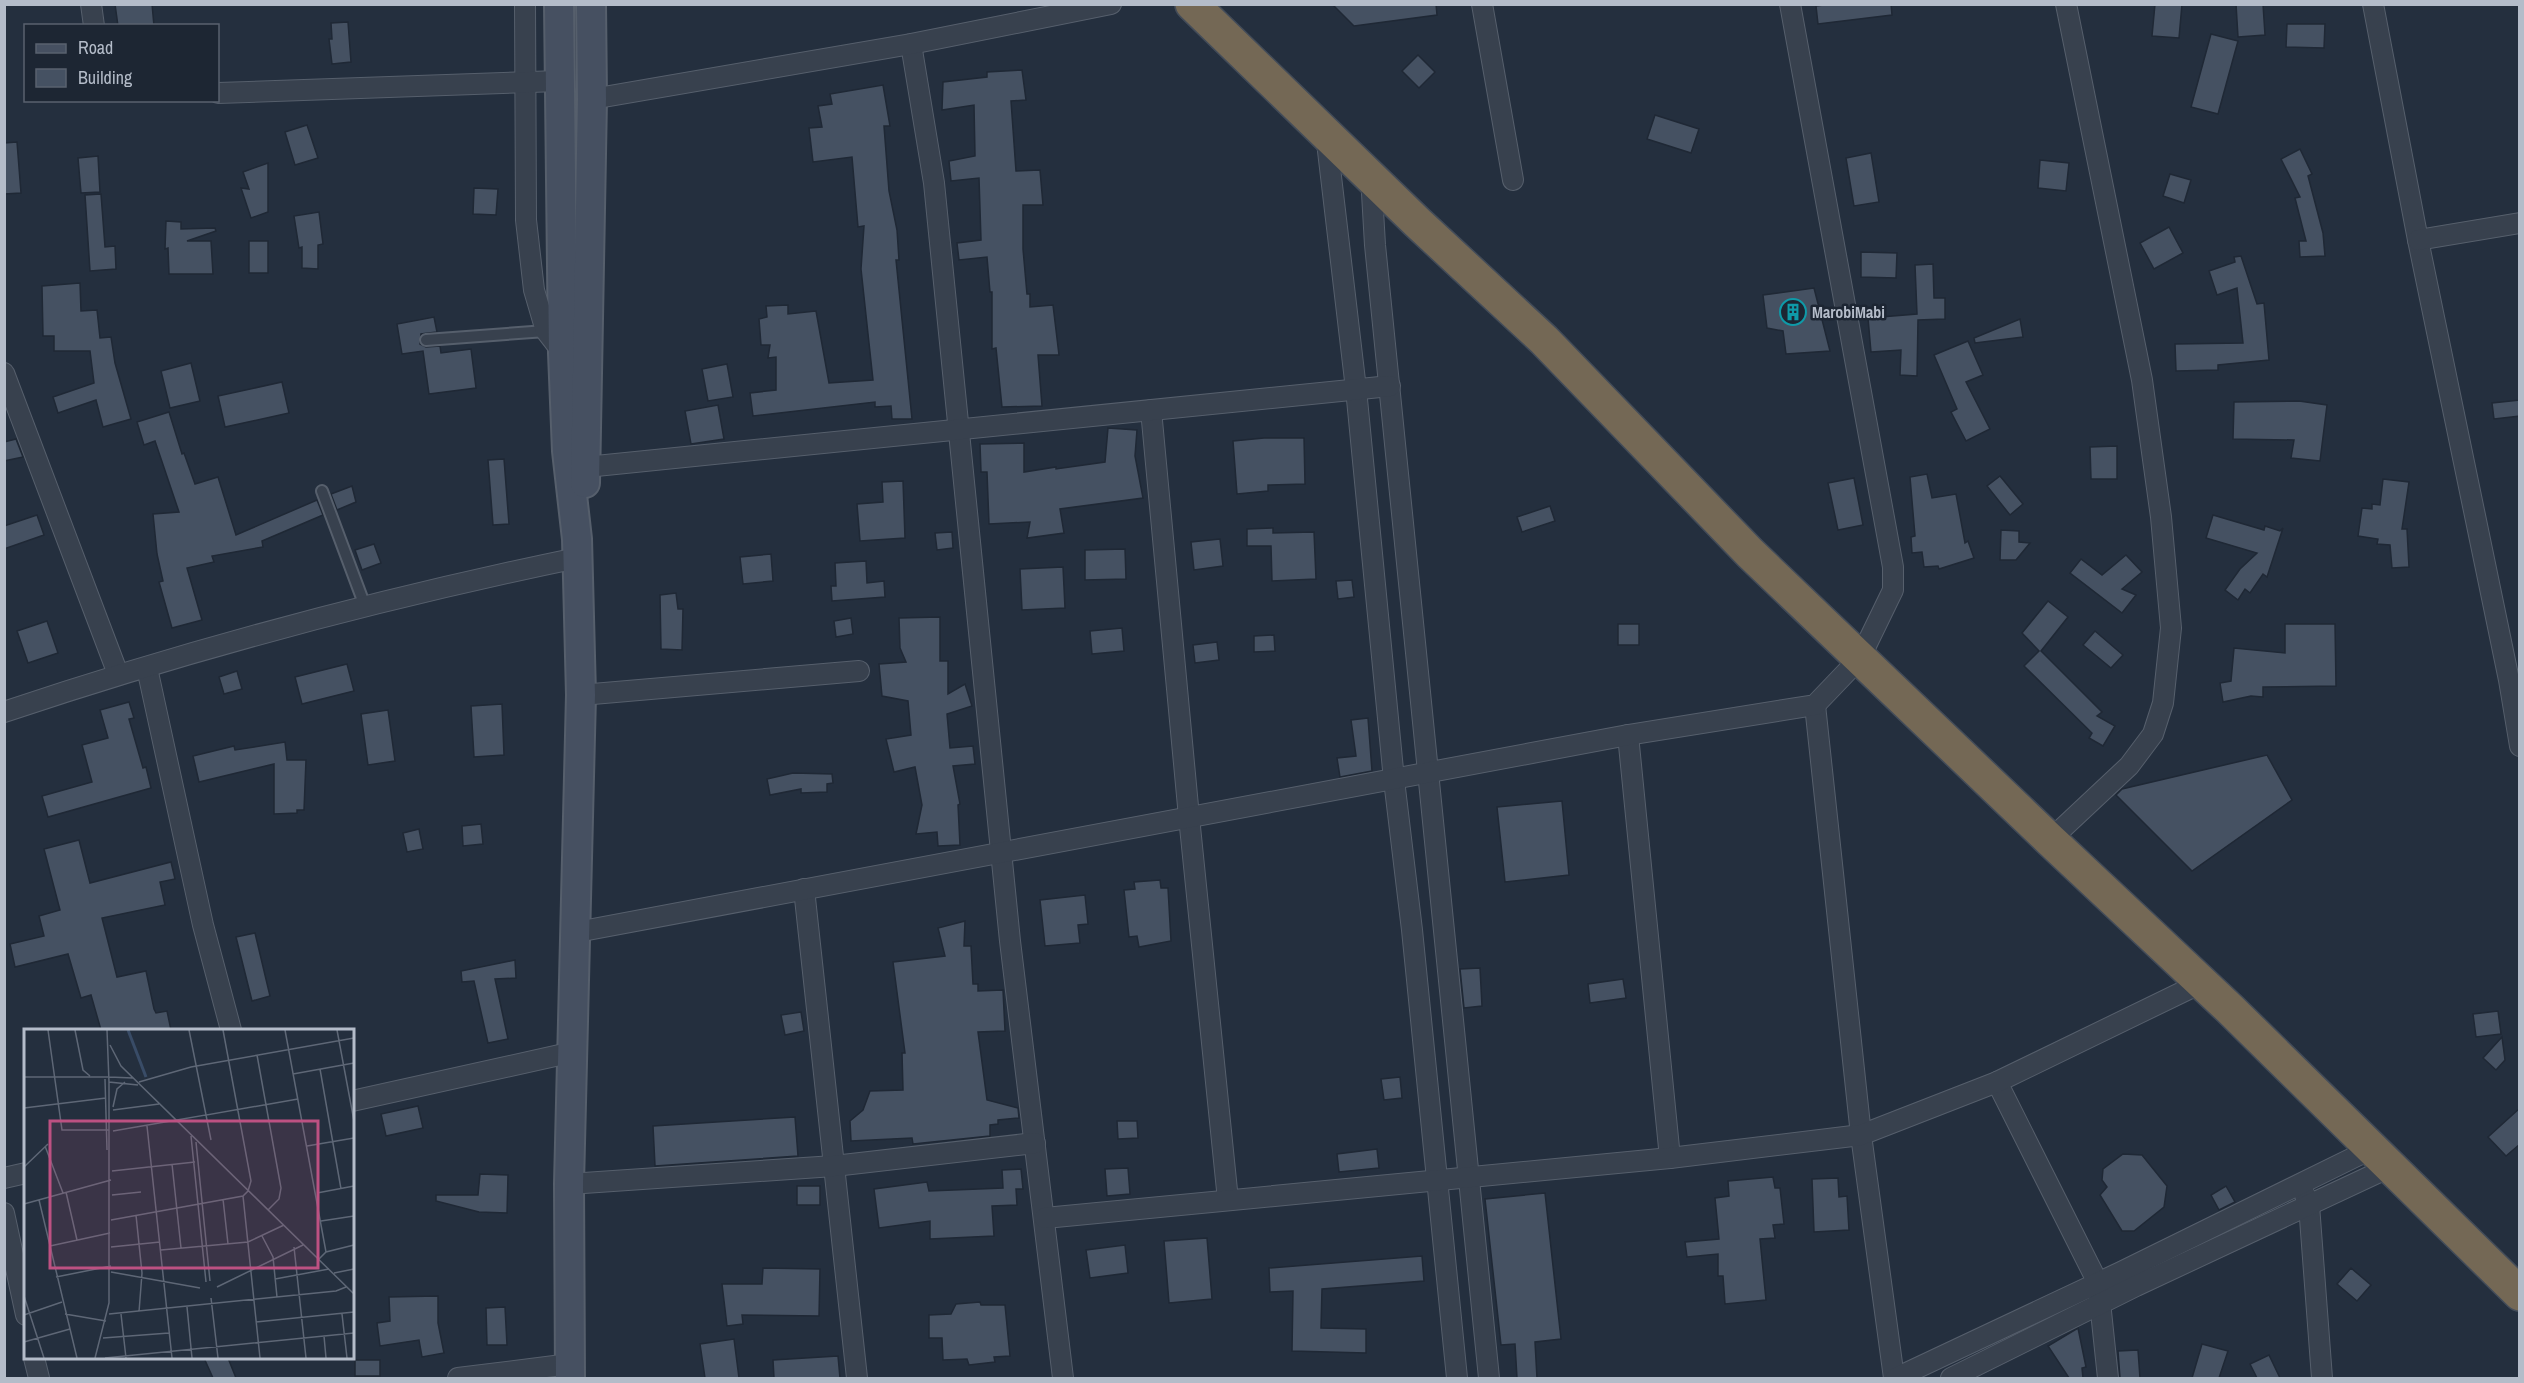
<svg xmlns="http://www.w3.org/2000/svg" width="2524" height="1383" viewBox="0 0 2524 1383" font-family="'Archivo Narrow',sans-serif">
  <rect width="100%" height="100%" fill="#242f3e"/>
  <g fill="#455162" stroke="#1f2835" stroke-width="1.5">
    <path d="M115,4H152L154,26H118Z"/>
    <path d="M1332,4H1436L1437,15L1354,26Z"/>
    <path d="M1831,4H1891L1892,15L1818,24L1816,6Z"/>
    <path d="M2155,4H2182L2179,38L2152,36Z"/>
    <path d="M2236,4H2263L2265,35L2238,37Z"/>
    <path d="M348,22L351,62L332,64L329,39H332L331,23Z"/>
    <path d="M2287,24H2325L2324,48L2286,47Z"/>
    <path d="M2211,34L2238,41L2218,114L2191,107Z"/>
    <path d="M1418,55L1435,72L1419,88L1402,71Z"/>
    <path d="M1022,70L1026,100L1011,101L1016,171L1040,170L1043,205H1023V249L1027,294H1030V307L1053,305L1059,355H1038L1042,406L1002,407L996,348L992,349V292H990L987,257L959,260L957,243L981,240L979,178L951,181L949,161L975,156L974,105L942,110L943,82L987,77V72Z"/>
    <path d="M883,85L890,126H884L889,191L897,230L899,260H896L912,419H892L891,406L875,407V402L753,416L750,393L776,390V357L768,358L770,345H761L759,319L767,317L766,306L788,305V314L816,311L829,383L873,380L861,269L864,226L858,227L852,157L813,162L809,128L822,127L818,106L832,104L830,94Z"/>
    <path d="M1655,115L1699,129L1691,153L1647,139Z"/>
    <path d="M307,125L318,158L295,165L285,132Z"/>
    <path d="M17,142L21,193L4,194V143Z"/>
    <path d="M2300,149L2312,174L2308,176L2323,233L2325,256L2300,257L2299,241H2306L2295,198L2300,197L2281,159Z"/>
    <path d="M1871,153L1879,202L1854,206L1846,158Z"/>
    <path d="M98,156L100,192L81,193L78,158Z"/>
    <path d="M2040,160L2069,163L2066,191L2038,188Z"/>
    <path d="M268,163V212L251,218L241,188L249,189L243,172Z"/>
    <path d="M2170,174L2191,180L2184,203L2163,196Z"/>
    <path d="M474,188L498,189L496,215L473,214Z"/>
    <path d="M101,194L105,247L115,246L116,269L90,271L85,195Z"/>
    <path d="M319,212L323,244L318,245V269L302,268V247L299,248L294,216Z"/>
    <path d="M166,221L181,222V229L215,228L216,231L187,241H211L213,274H169L168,248L165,249Z"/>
    <path d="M2169,227L2183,253L2154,269L2140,243Z"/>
    <rect x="249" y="241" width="19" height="32"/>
    <path d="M1861,252L1897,253L1896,278L1861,277Z"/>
    <path d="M2241,256L2257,304L2264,303L2269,360L2218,365V370L2176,371L2175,344L2243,343L2237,288L2217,295L2209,271L2235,262L2234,257Z"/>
    <path d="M1933,264L1934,298H1945V319L1918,320L1917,376L1900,375L1901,350L1871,352L1868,318L1917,314L1915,265Z"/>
    <path d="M80,283L81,311L97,310L100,338L111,337L115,363L131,419L103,427L96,400L58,413L53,397L94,383L90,351H54V336H43L42,286Z"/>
    <path d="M1814,288L1830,351L1786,354L1783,331L1767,328L1763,295Z"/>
    <path d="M434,317L437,332L421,334L420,344L426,347L440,346L441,353L471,349L476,388L429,394L423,351L402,354L397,324Z"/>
    <path d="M2020,319L2023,337L1975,343L1974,338Z"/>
    <path d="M1968,341L1983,375L1966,382L1990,429L1966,441L1951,412L1957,409L1934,355Z"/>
    <path d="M191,363L200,401L170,408L161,371Z"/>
    <path d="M727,364L733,397L708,401L702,369Z"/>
    <path d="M282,382L289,413L225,427L218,396Z"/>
    <path d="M2520,400V416L2494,419L2492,403Z"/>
    <path d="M2299,401L2327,405L2320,461L2291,458L2294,440L2233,439L2234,402Z"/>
    <path d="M718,405L724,439L691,444L685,411Z"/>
    <path d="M169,412L182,454L184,453L195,484L218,477L236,535L317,500L323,515L262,541L263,547L212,556L214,562L187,568L202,620L172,628L159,582L163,581L157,554L153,514L179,512L155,441L144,445L137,422Z"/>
    <path d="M1108,428L1137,430L1135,456L1143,498L1060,509L1064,533L1027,538L1030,522L989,524L987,472H981L980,444L1024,443V472L1056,467V469L1105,462Z"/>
    <path d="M1264,438H1304L1305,484L1268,485V491L1237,494L1233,441Z"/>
    <path d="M16,439L23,457L4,461V442Z"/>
    <path d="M2117,446V479H2091L2090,447Z"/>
    <path d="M504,459L509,524L493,525L488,460Z"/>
    <path d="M1927,474L1932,498L1956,494L1965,543L1968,541L1974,558L1939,569L1938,566L1924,567L1922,552L1912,553L1911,537L1915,536L1910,477Z"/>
    <path d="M2000,476L2023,504L2010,515L1987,486Z"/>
    <path d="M1854,478L1863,525L1838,530L1828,483Z"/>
    <path d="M2383,479L2409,482L2402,529H2407L2409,567L2392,568L2390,545L2377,544L2378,539L2358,536L2362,508L2372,509V504L2380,505Z"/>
    <path d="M903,481L905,538L860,541L857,504L883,502L882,482Z"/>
    <path d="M352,486L356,502L337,510L331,494Z"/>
    <path d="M1550,506L1555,521L1522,532L1517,517Z"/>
    <path d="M37,515L44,535L4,549V526Z"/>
    <path d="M2213,515L2264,530L2265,526L2280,531L2283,528L2267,577L2263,574L2250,593L2245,589L2238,600L2225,590L2240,569L2257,553L2206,538Z"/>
    <path d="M1273,528V533L1314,532L1316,579L1272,581L1271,546H1247V529Z"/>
    <path d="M2001,530L2019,531V542L2030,543L2016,560H2000Z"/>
    <path d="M952,532L953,548L937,550L935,533Z"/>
    <path d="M1220,539L1223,566L1194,570L1191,542Z"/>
    <path d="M374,544L381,563L362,570L355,550Z"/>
    <path d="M1125,549L1126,579L1085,580V550Z"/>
    <path d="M771,554L773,581L743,584L740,557Z"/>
    <path d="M2126,555L2142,572L2122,589L2136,595L2122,613L2070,573L2081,559L2102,575Z"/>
    <path d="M866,561L867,583L884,581L885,597L832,601L831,586H836L835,563Z"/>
    <path d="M1063,567L1065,608L1022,610L1020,569Z"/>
    <path d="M1352,580L1354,597L1338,599L1336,581Z"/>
    <path d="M676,593L678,609H683L682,650L661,649L660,595Z"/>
    <path d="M2048,601L2068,617L2041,651L2102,712L2097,716L2115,726L2103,746L2089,738L2092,733L2024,666L2039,651L2022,633Z"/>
    <path d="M940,617V661H948V694L965,684L972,706L947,714L950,748L973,746L975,764L953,766L960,804L958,805L960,845L938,846L937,832L916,834L922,805L915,767L894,772L886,739L911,735L908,701L882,696L879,664L906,662L900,648L899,618Z"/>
    <path d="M851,618L853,634L836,637L834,621Z"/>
    <path d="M47,621L58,653L28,663L17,631Z"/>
    <rect x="1618" y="624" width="21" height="21"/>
    <path d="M2285,624H2335L2336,686L2263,687V697L2251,696L2223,702L2220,683L2231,681L2234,648L2285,653Z"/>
    <path d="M1122,628L1124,651L1092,654L1090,631Z"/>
    <path d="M2095,631L2123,655L2111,668L2083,645Z"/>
    <path d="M1274,635L1275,651L1254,652V636Z"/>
    <path d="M1217,642L1219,660L1195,663L1193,645Z"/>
    <path d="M347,664L354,691L302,704L295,677Z"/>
    <path d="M237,671L242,689L224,694L219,677Z"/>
    <path d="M129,702L134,718L129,719L143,768L146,767L151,788L48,817L42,796L92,782L82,745L108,738L100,710Z"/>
    <path d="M502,704L504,755L474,757L471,706Z"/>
    <path d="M388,710L395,761L368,765L361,714Z"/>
    <path d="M1368,718L1372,771L1340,777L1337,758L1356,756L1351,720Z"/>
    <path d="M285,742L287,760H306L304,810H297V813L274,814V764L199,782L193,756L234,746L235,750Z"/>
    <path d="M2267,755L2292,800L2192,871L2116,795L2122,789Z"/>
    <path d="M793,773L832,774L833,783L827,784V792L801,793V789L770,795L767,779Z"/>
    <path d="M1562,801L1569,875L1505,882L1497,807Z"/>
    <path d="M481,824L483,844L463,846L462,826Z"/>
    <path d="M419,829L423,849L407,852L403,833Z"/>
    <path d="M79,840L90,883L171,862L175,879L160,882L165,905L102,918L117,977L146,971L154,1009L156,1013L167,1011L171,1030H101L91,995L81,998L68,954L15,967L10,944L44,936L39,916L60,910L44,849Z"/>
    <path d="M1160,880L1161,888H1168L1171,941L1139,947L1137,936L1129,937L1124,890L1135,889L1134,882Z"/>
    <path d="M1085,895L1088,924L1078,925L1080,943L1045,946L1040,900Z"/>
    <path d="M965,921L964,946H971L973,984H978V991L1003,990L1005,1031L978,1032L987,1100L1018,1108L1019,1118L998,1120V1124L990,1125V1136L913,1144L912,1138L851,1141L850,1121L863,1110L870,1091L903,1090L902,1053H905L893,962L945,956L938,928Z"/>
    <path d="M255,933L270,996L252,1001L236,937Z"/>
    <path d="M515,960L516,978L495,979L508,1039L488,1043L474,981L462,982L461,971Z"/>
    <path d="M1480,968L1482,1006L1464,1008L1460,969Z"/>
    <path d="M1623,979L1626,998L1590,1003L1588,984Z"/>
    <path d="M2498,1011L2501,1034L2476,1037L2473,1014Z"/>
    <path d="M801,1012L804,1031L785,1035L781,1015Z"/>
    <path d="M2502,1037L2505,1060L2496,1070L2483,1058Z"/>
    <path d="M1400,1077L1402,1098L1384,1100L1381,1079Z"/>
    <path d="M418,1106L423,1128L386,1136L381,1114Z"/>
    <path d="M2520,1108V1144L2506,1156L2488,1137Z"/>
    <path d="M795,1117L798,1156L655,1166L653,1126Z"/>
    <path d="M1117,1121H1137L1138,1138L1118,1139Z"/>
    <path d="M1377,1149L1379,1168L1339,1172L1337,1154Z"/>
    <path d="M2123,1154L2142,1155L2167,1186L2164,1207L2134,1231H2122L2100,1195L2107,1187L2102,1180L2103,1169Z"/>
    <path d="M1128,1168L1130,1194L1107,1196L1105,1169Z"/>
    <path d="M1021,1169L1023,1189H1016L1017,1205L992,1206L994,1236L930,1239V1221L879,1228L874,1189L927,1182L929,1191L1003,1188L1002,1170Z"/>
    <path d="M480,1174L508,1175L507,1213L479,1212L436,1201V1195H478Z"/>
    <path d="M1773,1177L1775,1188H1780L1784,1224L1773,1225L1775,1238L1760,1239L1766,1300L1725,1304L1723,1276H1718V1254L1687,1257L1685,1242L1719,1239L1715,1198L1729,1196L1728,1181Z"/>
    <path d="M1838,1178L1839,1197L1847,1196L1849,1230L1814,1232L1812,1179Z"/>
    <rect x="797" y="1186" width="23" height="19"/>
    <path d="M2226,1186L2235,1202L2219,1210L2211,1195Z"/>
    <path d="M1545,1193L1561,1339L1535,1342L1537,1378H1517L1515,1344L1501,1345L1485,1199Z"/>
    <path d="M1207,1238L1212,1299L1169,1303L1164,1241Z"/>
    <path d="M1125,1245L1128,1273L1090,1278L1086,1250Z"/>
    <path d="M1422,1256L1424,1281L1322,1289L1321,1328L1366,1329V1353L1292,1351L1293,1291L1270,1292L1269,1268Z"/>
    <path d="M763,1268L820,1269L819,1316L742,1315L743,1324L727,1326L722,1284H762Z"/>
    <path d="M2351,1268L2371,1285L2357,1301L2337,1284Z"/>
    <path d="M438,1296V1323L444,1353L422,1357L419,1340L380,1346L377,1323L390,1321L389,1297Z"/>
    <path d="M980,1302L981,1305H1005L1010,1356L994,1357L995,1362L969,1365L967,1359L943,1360L942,1338H929V1315L951,1314L956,1304Z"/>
    <path d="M505,1307L507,1345H487L486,1308Z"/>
    <path d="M2078,1328L2086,1367L2082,1368L2083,1378H2069L2048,1346Z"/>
    <path d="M734,1339L739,1378H705L700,1344Z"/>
    <path d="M2202,1344L2228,1351L2219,1378H2192Z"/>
    <path d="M2138,1350L2140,1378H2120L2118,1351Z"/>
    <path d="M2269,1355L2280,1378H2257L2250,1364Z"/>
    <path d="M838,1356L840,1378H774L773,1360Z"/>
    <path d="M204,1358H228L236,1378H213Z"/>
    <rect x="355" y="1360" width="25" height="16"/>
  </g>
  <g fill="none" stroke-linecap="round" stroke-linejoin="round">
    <defs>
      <g id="lane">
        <path d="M426,340L546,331"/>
        <path d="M322,491L365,606"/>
      </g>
      <g id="street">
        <path d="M91,4L94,26"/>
        <path d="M525,4L526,220L534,290L546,331L563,353"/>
        <path d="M1482,4L1513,180"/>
        <path d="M2373,4L2418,240L2509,680L2520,746"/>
        <path d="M911,44L934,183L1010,941L1063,1378"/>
        <path d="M218,93L559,81"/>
        <path d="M592,99L911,44L1111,4"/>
        <path d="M1326,134L1356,389L1394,780L1412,930L1457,1378"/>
        <path d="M1371,176L1375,245L1489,1378"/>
        <path d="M2418,240L2520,223"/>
        <path d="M4,373L118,674"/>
        <path d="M1151,410L1189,817L1228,1200"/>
        <path d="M586,467L1390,386"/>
        <path d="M147,668L203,925L231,1030"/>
        <path d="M581,695L859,671"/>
        <path d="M1815,705L1861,1135L1894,1378"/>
        <path d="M4,712C192,649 384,598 577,558"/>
        <path d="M1628,735L1670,1158"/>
        <path d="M2050,840L2129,766L2153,734L2163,703L2171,628L2161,517L2142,380L2066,4"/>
        <path d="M804,889L857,1378"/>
        <path d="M577,932L1628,735L1815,705L1860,658L1893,590V567L1790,4"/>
        <path d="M1997,1082L2098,1283L2108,1378"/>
        <path d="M352,1101L573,1052"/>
        <path d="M4,1178L26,1173"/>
        <path d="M569,1184L834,1166L1035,1143"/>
        <path d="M2305,1195L2309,1205L2322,1378"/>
        <path d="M4,1213L26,1315"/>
        <path d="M1045,1218L1670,1158L1861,1135L1997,1082L2201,983"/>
        <path d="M34,1358L39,1378"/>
        <path d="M458,1378L570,1364"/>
        <path d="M1896,1378L2121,1272L2371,1149"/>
        <path d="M1951,1378L2136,1286L2390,1167"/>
      </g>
      <g id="secondary">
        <path d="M559,4L563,353L567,451L577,539L581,695L569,1184L570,1378"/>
        <path d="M585,483L592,99L591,4"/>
      </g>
      <path id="highway" d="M1192,4L1418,223L1544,340L1750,553L2050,840L2230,1009L2520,1294"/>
    </defs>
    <use href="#lane" stroke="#565f6c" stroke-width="14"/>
    <use href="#street" stroke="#565f6c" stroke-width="22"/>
    <use href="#secondary" stroke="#565f6c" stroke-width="32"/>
    <use href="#highway" stroke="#434c59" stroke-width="36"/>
    <use href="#lane" stroke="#38414e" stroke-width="10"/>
    <use href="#street" stroke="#38414e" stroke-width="20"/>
    <use href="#secondary" stroke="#465061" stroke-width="28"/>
    <use href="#highway" stroke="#746855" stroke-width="33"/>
  </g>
  <defs>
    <symbol id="building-ring" viewBox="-11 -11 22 22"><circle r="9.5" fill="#1d2633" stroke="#0f9aa8" stroke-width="1.5"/><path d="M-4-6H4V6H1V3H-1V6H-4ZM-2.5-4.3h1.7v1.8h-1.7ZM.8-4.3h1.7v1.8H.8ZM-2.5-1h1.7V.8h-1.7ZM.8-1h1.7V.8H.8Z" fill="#0f9aa8"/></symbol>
  </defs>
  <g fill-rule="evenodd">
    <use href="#building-ring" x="1778" y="297" width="30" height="30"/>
  </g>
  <g text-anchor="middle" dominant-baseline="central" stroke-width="5" stroke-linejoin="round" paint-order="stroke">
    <g font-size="16" font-weight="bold" fill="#b4bcc9" stroke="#1d2633" text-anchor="start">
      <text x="1812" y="312">MarobiMabi</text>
    </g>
  </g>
  <g transform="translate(24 1029)">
    <rect width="330" height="330" fill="#242f3e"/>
    <path fill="none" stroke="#394c67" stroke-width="3" d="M104,1L122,48"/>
    <path fill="none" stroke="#5e6776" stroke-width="1.5" d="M24,1L38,101H85M51,1L59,41L66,47M83,1L85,53L114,56M261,1L302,223M313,1L330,92M86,16L97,37L330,265M233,26L257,159L255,170L244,181M296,40L317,160M269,45L330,34M0,48H84M85,48L109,49M81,50L83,121M115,53L167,38L330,9M89,78L93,60L101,53M0,79L82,69M89,81L135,75M123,97L148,329M89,102L182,86L165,1M167,107L182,253M187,111L182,86L274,70M172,113L186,252M21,117L39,164M283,117L330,109M148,135L157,219M0,138L24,115M88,142L171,133M42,163L53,211M293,164L330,157M88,166L117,163M219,167L236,329M199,170L204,215M15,171L53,329M0,175L87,151M112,186L118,244L115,283M87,191L219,167L224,162L227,152L199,1M297,192L330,187M238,207L249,228L253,268M26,217L86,204M87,218L136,213M270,218L282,329M137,221L224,213L260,196M295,230L302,223L330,216M87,243L176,259M310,244L330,240M32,248L87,237M251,250L305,240M193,258L279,216M0,267L20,329M187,269L194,329M163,278L168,329M41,285L82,292M85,285L312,262L322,258M97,285L102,329M318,285L323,329M0,286L38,273M232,293L330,283M300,307L302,329M79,309L145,304M0,313L46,300M71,329L85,274V53M81,329L330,304"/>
    <path fill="#bd5182" fill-opacity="0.15" stroke="#bd5182" stroke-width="3" d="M26,92H294V239H26Z"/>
    <rect width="330" height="330" fill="none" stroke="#b4bcc9" stroke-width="3"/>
  </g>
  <rect width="2524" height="1383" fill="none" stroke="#b4bcc9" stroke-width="12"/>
  <rect x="24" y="24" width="195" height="78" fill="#1d2633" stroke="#59626f" stroke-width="1.5"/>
  <rect x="36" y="44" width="30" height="9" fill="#465061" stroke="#59626f" stroke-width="1.5"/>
  <text x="78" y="54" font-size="18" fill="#b4bcc9">Road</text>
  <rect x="36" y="69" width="30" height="18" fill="#455162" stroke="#59626f" stroke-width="1.5"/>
  <text x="78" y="84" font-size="18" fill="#b4bcc9">Building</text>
</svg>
